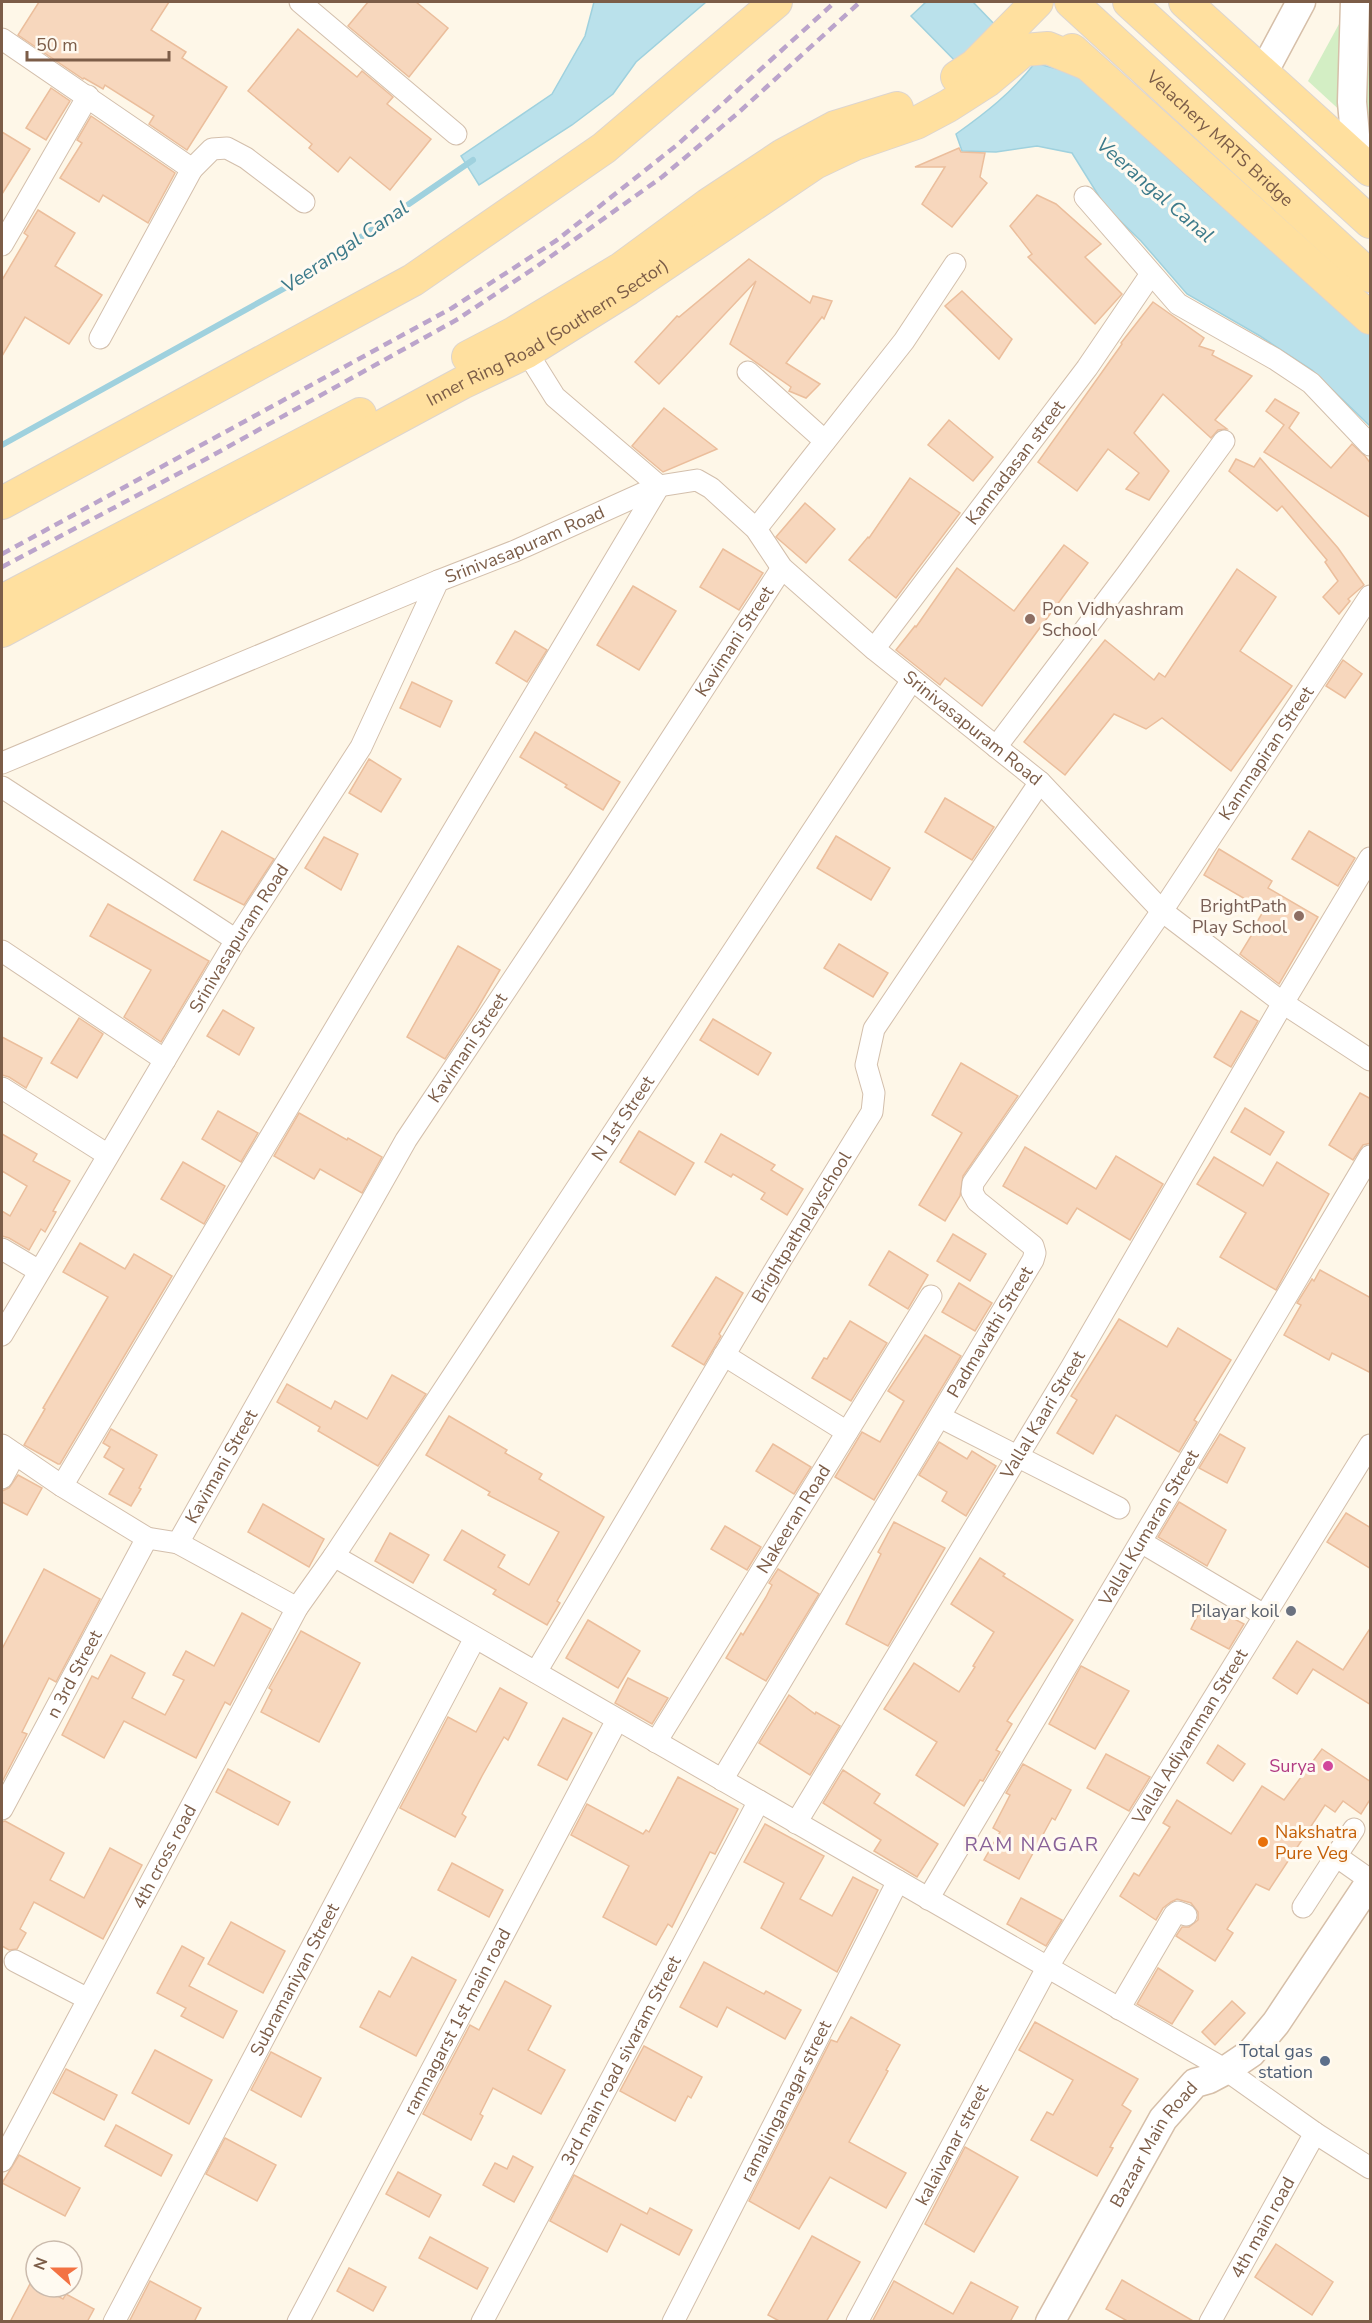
<svg xmlns="http://www.w3.org/2000/svg" width="1372" height="2323" viewBox="0 0 1372 2323" font-family="'Nunito Sans',sans-serif">
  <rect width="100%" height="100%" fill="#fef7e8"/>
  <path fill="#d3eec4" d="M1351,2H1370V138L1308,81Z"/>
  <g fill="#bae1eb" stroke="#9fd1de" stroke-width="1.5">
    <path d="M594,2H706L636,62L613,94L572,125L479,185L461,156L552,94L585,36Z"/>
    <path d="M926,2H973L998,28L962,68L911,16Z"/>
    <path d="M1035,63L1076,74L1203,190L1370,332V426L1312,370L1260,336L1187,294L1141,241L1105,206L1072,153L1037,146L996,152L962,151L956,134C987,112 1011,93 1035,63Z"/>
  </g>
  <g fill="none" stroke-linecap="round" stroke-linejoin="round">
    <path stroke="#9fd1de" stroke-width="6" d="M2,445L294,283L473,160"/>
  </g>
  <g fill="#f7d7bd" stroke="#ebbe9c" stroke-width="1.5">
    <path d="M39,2H169L151,30L186,52L182,58L227,87L187,150L149,124L154,116L105,85L103,89L84,78L83,79L18,35Z"/>
    <path d="M368,2H416L448,28L409,77L348,26Z"/>
    <path d="M298,29L357,77L362,71L393,97L387,104L431,139L390,190L350,157L338,172L309,148L312,144L248,91Z"/>
    <path d="M51,88L70,101L46,140L26,128Z"/>
    <path d="M91,116L175,173L148,223L103,195L99,202L60,178L82,143L77,140Z"/>
    <path d="M2,132L30,149L2,194Z"/>
    <path d="M959,148L961,152L985,153L980,177L987,183L952,227L922,204L945,167H915Z"/>
    <path d="M1037,195L1056,204L1101,244L1085,257L1122,294L1095,324L1028,257L1032,254L1010,226Z"/>
    <path d="M38,210L75,233L55,266L102,295L69,344L25,317L2,356V280L28,236L24,233Z"/>
    <path d="M749,259L810,303L813,296L832,301L824,319L822,317L786,363L820,384L806,398L789,391L791,387L730,344L756,281L659,384L635,362L677,316L679,317Z"/>
    <path d="M962,291L1012,339L999,359L945,306Z"/>
    <path d="M1153,302L1204,338L1199,346L1214,351L1212,355L1252,376L1215,420L1227,429L1218,430L1211,438L1163,394L1134,433L1169,471L1149,500L1126,489L1139,473L1108,449L1077,491L1038,462L1122,344L1121,343Z"/>
    <path d="M1275,399L1299,413L1289,428L1331,468L1352,444L1365,456L1371,464V518L1264,452L1284,425L1266,411Z"/>
    <path d="M664,408L717,449L663,472L632,446Z"/>
    <path d="M949,420L993,457L973,481L928,445Z"/>
    <path d="M1260,458L1338,548L1364,585L1348,599L1350,601L1339,614L1323,597L1338,581L1325,562L1327,560L1282,506L1277,511L1229,471L1236,459L1254,467Z"/>
    <path d="M910,478L960,513L896,598L849,560L868,537L869,538Z"/>
    <path d="M805,503L835,529L806,563L776,537Z"/>
    <path d="M1064,545L1088,563L982,706L945,678L940,685L896,650L915,626L916,627L957,568L1014,611Z"/>
    <path d="M723,549L763,573L739,610L700,587Z"/>
    <path d="M1237,569L1276,597L1240,651L1292,686L1231,771L1162,718L1146,729L1114,714L1065,775L1024,742L1105,640L1154,680L1159,673L1165,677Z"/>
    <path d="M633,586L676,611L639,670L597,645Z"/>
    <path d="M515,631L547,650L527,682L496,663Z"/>
    <path d="M1343,660L1362,674L1345,698L1326,686Z"/>
    <path d="M412,682L452,701L440,727L400,708Z"/>
    <path d="M535,732L620,782L603,810L565,787L567,785L520,757Z"/>
    <path d="M369,759L401,779L381,812L349,793Z"/>
    <path d="M945,798L994,827L972,860L925,832Z"/>
    <path d="M222,831L274,859L244,905L194,880Z"/>
    <path d="M1309,831L1355,858L1338,886L1292,859Z"/>
    <path d="M836,836L890,868L871,900L817,868Z"/>
    <path d="M324,837L358,854L341,890L305,868Z"/>
    <path d="M1219,849L1272,881L1268,888L1318,917L1279,984L1240,954L1259,923L1257,922L1264,910L1204,875Z"/>
    <path d="M108,904L209,961L161,1042L124,1017L151,970L90,936Z"/>
    <path d="M839,944L888,973L873,997L824,968Z"/>
    <path d="M458,946L500,970L476,1011L445,1059L407,1037Z"/>
    <path d="M223,1010L254,1028L239,1055L207,1036Z"/>
    <path d="M1241,1011L1258,1021L1231,1067L1214,1057Z"/>
    <path d="M79,1018L103,1034L77,1078L51,1063Z"/>
    <path d="M713,1019L771,1053L758,1075L700,1040Z"/>
    <path d="M2,1037L42,1058L26,1088L9,1077L2,1075Z"/>
    <path d="M961,1063L1018,1096L963,1176L960,1196L945,1221L919,1205L962,1133L932,1115Z"/>
    <path d="M1360,1093L1371,1099V1143L1363,1145L1353,1160L1329,1145Z"/>
    <path d="M1245,1108L1284,1132L1270,1155L1231,1132Z"/>
    <path d="M218,1111L258,1133L241,1162L202,1139Z"/>
    <path d="M299,1113L347,1140L348,1138L382,1157L362,1193L320,1169L314,1179L274,1156Z"/>
    <path d="M639,1131L694,1163L675,1195L620,1162Z"/>
    <path d="M2,1134L37,1154L33,1161L70,1181L53,1211L56,1212L45,1232L41,1229L29,1250L9,1238L2,1236V1211L10,1216L27,1186L2,1171Z"/>
    <path d="M721,1134L775,1165L771,1170L803,1189L787,1215L761,1199L765,1193L733,1174L731,1177L705,1162Z"/>
    <path d="M1025,1147L1096,1189L1116,1156L1163,1184L1130,1240L1077,1208L1067,1224L1003,1186Z"/>
    <path d="M1214,1157L1263,1186L1277,1162L1329,1194L1276,1290L1220,1257L1246,1213L1197,1184Z"/>
    <path d="M183,1162L225,1186L204,1224L161,1199Z"/>
    <path d="M953,1234L986,1254L970,1281L937,1261Z"/>
    <path d="M80,1243L125,1269L134,1254L172,1276L60,1464H58L24,1445L45,1409L43,1408L108,1297L63,1272Z"/>
    <path d="M889,1251L928,1275L908,1309L869,1285Z"/>
    <path d="M1320,1270L1371,1298V1373L1332,1353L1329,1360L1284,1335L1301,1305L1297,1303L1312,1279L1314,1281Z"/>
    <path d="M716,1277L743,1293L719,1334L721,1336L704,1365L672,1346Z"/>
    <path d="M959,1283L992,1303L975,1331L942,1312Z"/>
    <path d="M1119,1319L1167,1347L1178,1328L1231,1360L1194,1420L1197,1422L1179,1452L1116,1415L1093,1454L1057,1433L1077,1400L1071,1396Z"/>
    <path d="M850,1321L887,1343L851,1401L812,1378L824,1358L827,1359Z"/>
    <path d="M925,1335L961,1356L874,1500L835,1477L862,1432L880,1442L904,1401L888,1391Z"/>
    <path d="M392,1375L426,1394L378,1466L318,1431L320,1427L277,1402L287,1384L331,1409L335,1401L367,1419Z"/>
    <path d="M449,1416L507,1450L505,1453L542,1474L539,1479L604,1517L557,1601L560,1603L547,1625L493,1594L496,1590L444,1560L462,1530L505,1555L498,1567L529,1585L559,1532L488,1495L490,1492L426,1455Z"/>
    <path d="M111,1429L157,1455L139,1488L141,1489L131,1506L109,1494L124,1469L104,1457L110,1447L103,1443Z"/>
    <path d="M1220,1434L1245,1448L1227,1483L1199,1468Z"/>
    <path d="M939,1442L967,1459L972,1451L996,1466L966,1516L942,1501L947,1492L919,1475Z"/>
    <path d="M773,1444L811,1467L794,1494L756,1471Z"/>
    <path d="M18,1475L42,1488L27,1515L2,1502V1491L9,1488Z"/>
    <path d="M1179,1502L1226,1530L1207,1566L1158,1537Z"/>
    <path d="M263,1504L324,1539L309,1567L248,1532Z"/>
    <path d="M1346,1513L1371,1528V1569L1327,1542Z"/>
    <path d="M894,1522L945,1548L888,1646L846,1624L881,1554L878,1552Z"/>
    <path d="M725,1526L761,1547L747,1570L711,1549Z"/>
    <path d="M390,1533L429,1555L413,1583L375,1561Z"/>
    <path d="M980,1558L1005,1574L1003,1576L1073,1620L1007,1721L1012,1724L996,1750L1000,1752L983,1781L980,1780L964,1806L916,1775L937,1742L884,1709L914,1663L959,1692L975,1667L973,1666L994,1632L951,1604Z"/>
    <path d="M44,1569L100,1599L56,1682L49,1678L22,1732L27,1734L2,1782V1649Z"/>
    <path d="M778,1569L819,1594L766,1681L726,1658L741,1633L743,1635L766,1597L772,1585L769,1583Z"/>
    <path d="M1204,1603L1244,1624L1229,1649L1191,1629Z"/>
    <path d="M242,1613L271,1629L230,1705L225,1702L196,1758L124,1721L104,1758L62,1735L92,1676L98,1679L111,1655L145,1673L132,1698L165,1715L184,1680L173,1675L186,1651L214,1666Z"/>
    <path d="M588,1620L640,1651L618,1688L566,1658Z"/>
    <path d="M1371,1627V1705L1313,1669L1297,1694L1273,1678L1297,1641L1343,1670Z"/>
    <path d="M301,1631L360,1663L319,1742L261,1712L272,1690L269,1688Z"/>
    <path d="M1081,1666L1129,1691L1095,1749L1049,1724Z"/>
    <path d="M628,1678L668,1698L652,1724L615,1703Z"/>
    <path d="M500,1688L527,1703L508,1740L504,1737L482,1776L462,1814L466,1817L455,1837L400,1808L448,1717L476,1732Z"/>
    <path d="M789,1695L815,1714L816,1712L840,1726L810,1775L759,1743Z"/>
    <path d="M563,1718L592,1733L567,1780L538,1765Z"/>
    <path d="M1218,1745L1245,1764L1233,1781L1207,1763Z"/>
    <path d="M1322,1749L1371,1782V1798L1361,1814L1343,1801L1335,1812L1325,1805L1269,1890L1256,1884L1227,1929L1233,1933L1215,1961L1176,1936L1182,1927H1189L1198,1920V1912L1191,1903L1177,1899L1171,1902L1163,1908L1156,1920L1120,1896L1134,1873L1139,1876L1170,1827L1163,1823L1177,1800L1231,1834L1262,1786L1284,1800Z"/>
    <path d="M1106,1754L1150,1777L1129,1811L1087,1788Z"/>
    <path d="M1023,1764L1071,1790L1055,1820L1052,1818L1019,1879L984,1860L1000,1832L993,1828L1010,1795L1006,1793Z"/>
    <path d="M228,1769L290,1802L278,1825L216,1792Z"/>
    <path d="M843,1770L880,1794L874,1803L938,1844L917,1877L874,1851L881,1840L823,1803Z"/>
    <path d="M678,1777L738,1809L715,1854L710,1852L672,1927L668,1924L656,1945L603,1917L629,1866L571,1835L587,1804L643,1834L646,1830L649,1832Z"/>
    <path d="M5,1821L64,1853L50,1880L84,1898L110,1848L142,1865L103,1939L34,1902L20,1929L26,1933L17,1949L9,1950L2,1946V1822Z"/>
    <path d="M765,1824L824,1856L800,1899L832,1916L853,1877L878,1890L837,1972L761,1928L784,1883L744,1862Z"/>
    <path d="M452,1863L503,1890L489,1917L438,1890Z"/>
    <path d="M1021,1898L1062,1920L1046,1946L1007,1924Z"/>
    <path d="M231,1922L285,1951L263,1993L208,1964Z"/>
    <path d="M182,1946L204,1958L189,1986L237,2011L223,2038L181,2016L186,2008L157,1993Z"/>
    <path d="M412,1957L456,1980L416,2056L360,2027L379,1991L390,1997Z"/>
    <path d="M704,1962L764,1994L766,1991L801,2010L785,2039L727,2007L717,2027L680,2007Z"/>
    <path d="M1158,1968L1193,1991L1172,2024L1137,2004Z"/>
    <path d="M505,1981L551,2006L528,2050L565,2070L541,2114L493,2088L480,2114L483,2116L471,2140L423,2114L470,2025L479,2030Z"/>
    <path d="M1232,2001L1245,2013L1215,2045L1202,2032Z"/>
    <path d="M851,2017L900,2045L886,2070L888,2071L849,2142L906,2173L886,2208L830,2177L799,2229L749,2201L831,2040L837,2042Z"/>
    <path d="M1035,2022L1138,2079L1122,2105L1131,2111L1110,2147L1113,2148L1097,2176L1031,2140L1047,2112L1053,2115L1073,2080L1019,2050Z"/>
    <path d="M644,2046L702,2077L691,2098L688,2096L675,2121L620,2091Z"/>
    <path d="M155,2050L212,2080L189,2124L132,2093Z"/>
    <path d="M271,2052L321,2078L301,2117L251,2090Z"/>
    <path d="M66,2069L117,2095L104,2120L53,2093Z"/>
    <path d="M116,2125L172,2155L161,2176L105,2146Z"/>
    <path d="M225,2138L276,2165L257,2201L206,2174Z"/>
    <path d="M965,2147L1018,2177L974,2252L925,2224Z"/>
    <path d="M19,2155L80,2188L65,2216L2,2183Z"/>
    <path d="M513,2156L533,2167L514,2202L483,2185L495,2163L507,2169Z"/>
    <path d="M398,2172L441,2195L429,2217L386,2194Z"/>
    <path d="M574,2175L647,2214L650,2208L692,2230L679,2255L621,2224L607,2252L550,2221Z"/>
    <path d="M812,2236L860,2262L826,2322H781L768,2315Z"/>
    <path d="M430,2237L488,2268L477,2289L419,2258Z"/>
    <path d="M1276,2244L1333,2282L1312,2315L1255,2277Z"/>
    <path d="M349,2268L386,2287L373,2311L337,2291Z"/>
    <path d="M1122,2280L1195,2322H1129L1106,2309Z"/>
    <path d="M150,2281L201,2308L194,2322H129Z"/>
    <path d="M894,2281L953,2314L971,2282L1018,2307L1010,2322H872Z"/>
    <path d="M31,2282L36,2285V2287H41L63,2299L66,2294L94,2309L87,2322H10Z"/>
  </g>
  <g fill="none" stroke-linecap="round" stroke-linejoin="round">
    <defs>
      <g id="street">
        <path d="M300,2L456,134"/>
        <path d="M2,39L192,169L100,338"/>
        <path d="M192,169L212,149L227,148L246,158L304,202"/>
        <path d="M1085,197L1178,304L1275,359L1311,383L1370,445"/>
        <path d="M2,245L88,96"/>
        <path d="M748,372L825,441"/>
        <path d="M756,529L904,341L955,264"/>
        <path id="s1" d="M874,649L1087,368L1151,274"/>
        <path d="M996,747L1127,574L1224,441"/>
        <path d="M2,763L438,581"/>
        <path d="M2,787L236,940"/>
        <path d="M2,951L165,1060"/>
        <path d="M2,1088L108,1155"/>
        <path d="M2,1249L39,1271"/>
        <path id="s2" d="M2,1335L236,940L361,747L438,581L515,551L659,486L697,480L711,488L756,529L782,568L874,649L1040,782L1162,911L1283,1003L1370,1060"/>
        <path d="M724,1355L847,1432"/>
        <path d="M940,1417L1119,1508"/>
        <path d="M2,1445L62,1486L147,1538L178,1543L297,1608"/>
        <path d="M2,1478L15,1454"/>
        <path d="M62,1486L659,486L555,397L520,341"/>
        <path d="M1141,1542L1264,1615"/>
        <path id="s3" d="M178,1543L406,1140L580,879L782,568"/>
        <path d="M334,1556L1226,2070L1315,2133L1370,2168"/>
        <path id="s4" d="M536,1672L779,1263L872,1112L874,1093L866,1065L874,1029L1040,782"/>
        <path id="s5" d="M656,1742L931,1296"/>
        <path id="s6" d="M722,1780L1033,1260L1035,1253L1033,1246L977,1201L972,1192L973,1183L1162,911L1370,596"/>
        <path id="s7" d="M2,1809L147,1538"/>
        <path id="s8" d="M796,1823L1071,1368L1283,1003L1370,858"/>
        <path d="M1354,1829L1336,1856L1370,1880"/>
        <path id="s9" d="M928,1899L1370,1156"/>
        <path d="M1303,1907L1336,1856"/>
        <path d="M15,1961L88,1999"/>
        <path d="M1119,2009L1174,1915L1178,1912L1186,1915"/>
        <path id="s10" d="M2,2161L297,1608L334,1556L912,680"/>
        <path id="s11" d="M114,2322L475,1638"/>
        <path id="s12" d="M298,2322L617,1720"/>
        <path id="s13" d="M482,2322L759,1801"/>
        <path id="s14" d="M673,2322L898,1881"/>
        <path id="s15" d="M857,2322L1047,1968L1370,1445"/>
        <path id="s16" d="M1210,2322L1315,2133"/>
      </g>
      <g id="secondary">
        <path d="M1355,2L1352,102L1357,157"/>
        <path d="M1263,73L1301,2"/>
        <path id="s17" d="M1050,2322L1163,2119L1195,2083L1209,2079L1226,2070L1251,2053L1276,2023L1370,1882"/>
      </g>
      <g id="primary">
        <path id="s18" d="M1071,2L1370,276"/>
        <path d="M1129,2L1370,222"/>
        <path d="M1185,2L1370,170"/>
        <path d="M1072,50L1370,318"/>
        <path d="M957,77L975,65L1037,2"/>
        <path d="M468,357L514,333L622,268L709,204L783,155L835,127L897,108"/>
        <path d="M2,503L413,280L604,148L776,2"/>
        <path d="M2,601L360,414"/>
        <path id="s19" d="M2,631L462,383L527,352L628,289L815,163L855,144L916,123L948,106L987,81L1024,50L1048,48L1087,64"/>
      </g>
    </defs>
    <use href="#street" stroke="#d3bfac" stroke-width="23"/>
    <use href="#secondary" stroke="#d6bfa9" stroke-width="31"/>
    <use href="#primary" stroke="#ddd5cf" stroke-width="34"/>
    <use href="#street" stroke="#fff" stroke-width="21"/>
    <use href="#secondary" stroke="#fff" stroke-width="28"/>
    <use href="#primary" stroke="#ffe09f" stroke-width="32"/>
    <g stroke="#bba4cb" stroke-width="4.5" stroke-dasharray="9 6" stroke-linecap="butt">
      <path d="M2,554L452,308L557,240L677,145L835,2"/>
      <path d="M2,567L206,459L458,319L536,267L662,177L738,113L860,2"/>
    </g>
  </g>
  <g fill="#8d6e63" stroke="#fffaf1" stroke-width="2">
    <circle cx="1030" cy="619" r="6"/>
    <circle cx="1299" cy="916" r="6"/>
  </g>
  <circle fill="#6b7280" stroke="#fffaf1" stroke-width="2" cx="1291" cy="1611" r="6"/>
  <circle fill="#d1479c" stroke="#fffaf1" stroke-width="2" cx="1328" cy="1766" r="6"/>
  <circle fill="#e8710a" stroke="#fffaf1" stroke-width="2" cx="1263" cy="1842" r="6"/>
  <circle fill="#5c6f8a" stroke="#fffaf1" stroke-width="2" cx="1325" cy="2061" r="6"/>
  <g text-anchor="middle" dominant-baseline="central" stroke-width="6" stroke-linejoin="round" paint-order="stroke">
    <g font-size="18" fill="#7c5d48" stroke="#fffaf1">
      <text stroke="none"><textPath href="#s18" startOffset="202">Velachery MRTS Bridge</textPath></text>
      <text stroke="none"><textPath href="#s19" startOffset="622">Inner Ring Road (Southern Sector)</textPath></text>
      <text stroke="none"><textPath href="#s1" startOffset="234">Kannadasan street</textPath></text>
      <text stroke="none"><textPath href="#s2" startOffset="966">Srinivasapuram Road</textPath></text>
      <text stroke="none"><textPath href="#s3" startOffset="1060">Kavimani Street</textPath></text>
      <text stroke="none"><textPath href="#s2" startOffset="1524">Srinivasapuram Road</textPath></text>
      <text stroke="none"><textPath href="#s6" startOffset="1232">Kannnapiran Street</textPath></text>
      <text stroke="none"><textPath href="#s2" startOffset="462">Srinivasapuram Road</textPath></text>
      <text stroke="none"><textPath href="#s3" startOffset="574">Kavimani Street</textPath></text>
      <text stroke="none"><textPath href="#s10" startOffset="1215">N 1st Street</textPath></text>
      <text stroke="none"><textPath href="#s4" startOffset="518">Brightpathplayschool</textPath></text>
      <text stroke="none"><textPath href="#s6" startOffset="522">Padmavathi Street</textPath></text>
      <text stroke="none"><textPath href="#s8" startOffset="477">Vallal Kaari Street</textPath></text>
      <text stroke="none"><textPath href="#s3" startOffset="88">Kavimani Street</textPath></text>
      <text stroke="none"><textPath href="#s5" startOffset="262">Nakeeran Road</textPath></text>
      <text stroke="none"><textPath href="#s9" startOffset="432">Vallal Kumaran Street</textPath></text>
      <text stroke="none"><textPath href="#s7" startOffset="153">n 3rd Street</textPath></text>
      <text stroke="none"><textPath href="#s15" startOffset="674">Vallal Adiyamman Street</textPath></text>
      <text stroke="none"><textPath href="#s10" startOffset="345">4th cross road</textPath></text>
      <text stroke="none"><textPath href="#s11" startOffset="387">Subramaniyan Street</textPath></text>
      <text stroke="none"><textPath href="#s12" startOffset="340">ramnagarst 1st main road</textPath></text>
      <text stroke="none"><textPath href="#s13" startOffset="296">3rd main road sivaram Street</textPath></text>
      <text stroke="none"><textPath href="#s14" startOffset="248">ramalinganagar street</textPath></text>
      <text stroke="none"><textPath href="#s15" startOffset="201">kalaivanar street</textPath></text>
      <text stroke="none"><textPath href="#s17" startOffset="206">Bazaar Main Road</textPath></text>
      <text stroke="none"><textPath href="#s16" startOffset="108">4th main road</textPath></text>
    </g>
    <g font-size="18" fill="#785e54" stroke="#fffaf1" text-anchor="start">
      <text x="1042" y="609">Pon Vidhyashram<tspan x="1042" dy="21">School</tspan></text>
      <text x="1287" y="906" text-anchor="end">BrightPath<tspan x="1287" dy="21">Play School</tspan></text>
    </g>
    <g font-size="18" fill="#5b616d" stroke="#fffaf1" text-anchor="end">
      <text x="1279" y="1611">Pilayar koil</text>
    </g>
    <g font-size="18" fill="#b23c85" stroke="#fffaf1" text-anchor="end">
      <text x="1316" y="1766">Surya</text>
    </g>
    <g font-size="18" fill="#c56008" stroke="#fffaf1" text-anchor="start">
      <text x="1275" y="1832">Nakshatra<tspan x="1275" dy="21">Pure Veg</tspan></text>
    </g>
    <g font-size="18" fill="#4e5e75" stroke="#fffaf1" text-anchor="end">
      <text x="1313" y="2051">Total gas<tspan x="1313" dy="21">station</tspan></text>
    </g>
    <g font-size="20" font-style="italic" fill="#3c7a8a" stroke="#fffaf1">
      <text transform="translate(1155 190) rotate(41)">Veerangal Canal</text>
      <text transform="translate(345 247) rotate(-34)">Veerangal Canal</text>
    </g>
    <g font-size="20" letter-spacing="1.5" fill="#886198" stroke="#fffaf1">
      <text x="1032" y="1844">RAM NAGAR</text>
    </g>
  </g>
  <rect width="1372" height="2323" fill="none" stroke="#7c5d48" stroke-width="6"/>
  <g transform="translate(54 2269) rotate(291)"><circle r="28" fill="#fffaf1" stroke="#cbbbad" stroke-width="1.5"/>
  <path d="M0-4.5L10 22L0 15L-10 22Z" fill="#f37243"/>
  <text y="-9" font-size="16" font-weight="bold" text-anchor="middle" fill="#7c5d48">N</text>
  </g>
  <path d="M27 51v9h142v-9" fill="none" stroke="#7c5d48" stroke-width="3"/>
  <text x="36" y="51" font-size="18" fill="#7c5d48" stroke="#fffaf1" stroke-width="4.5" paint-order="stroke">50 m</text>
</svg>
